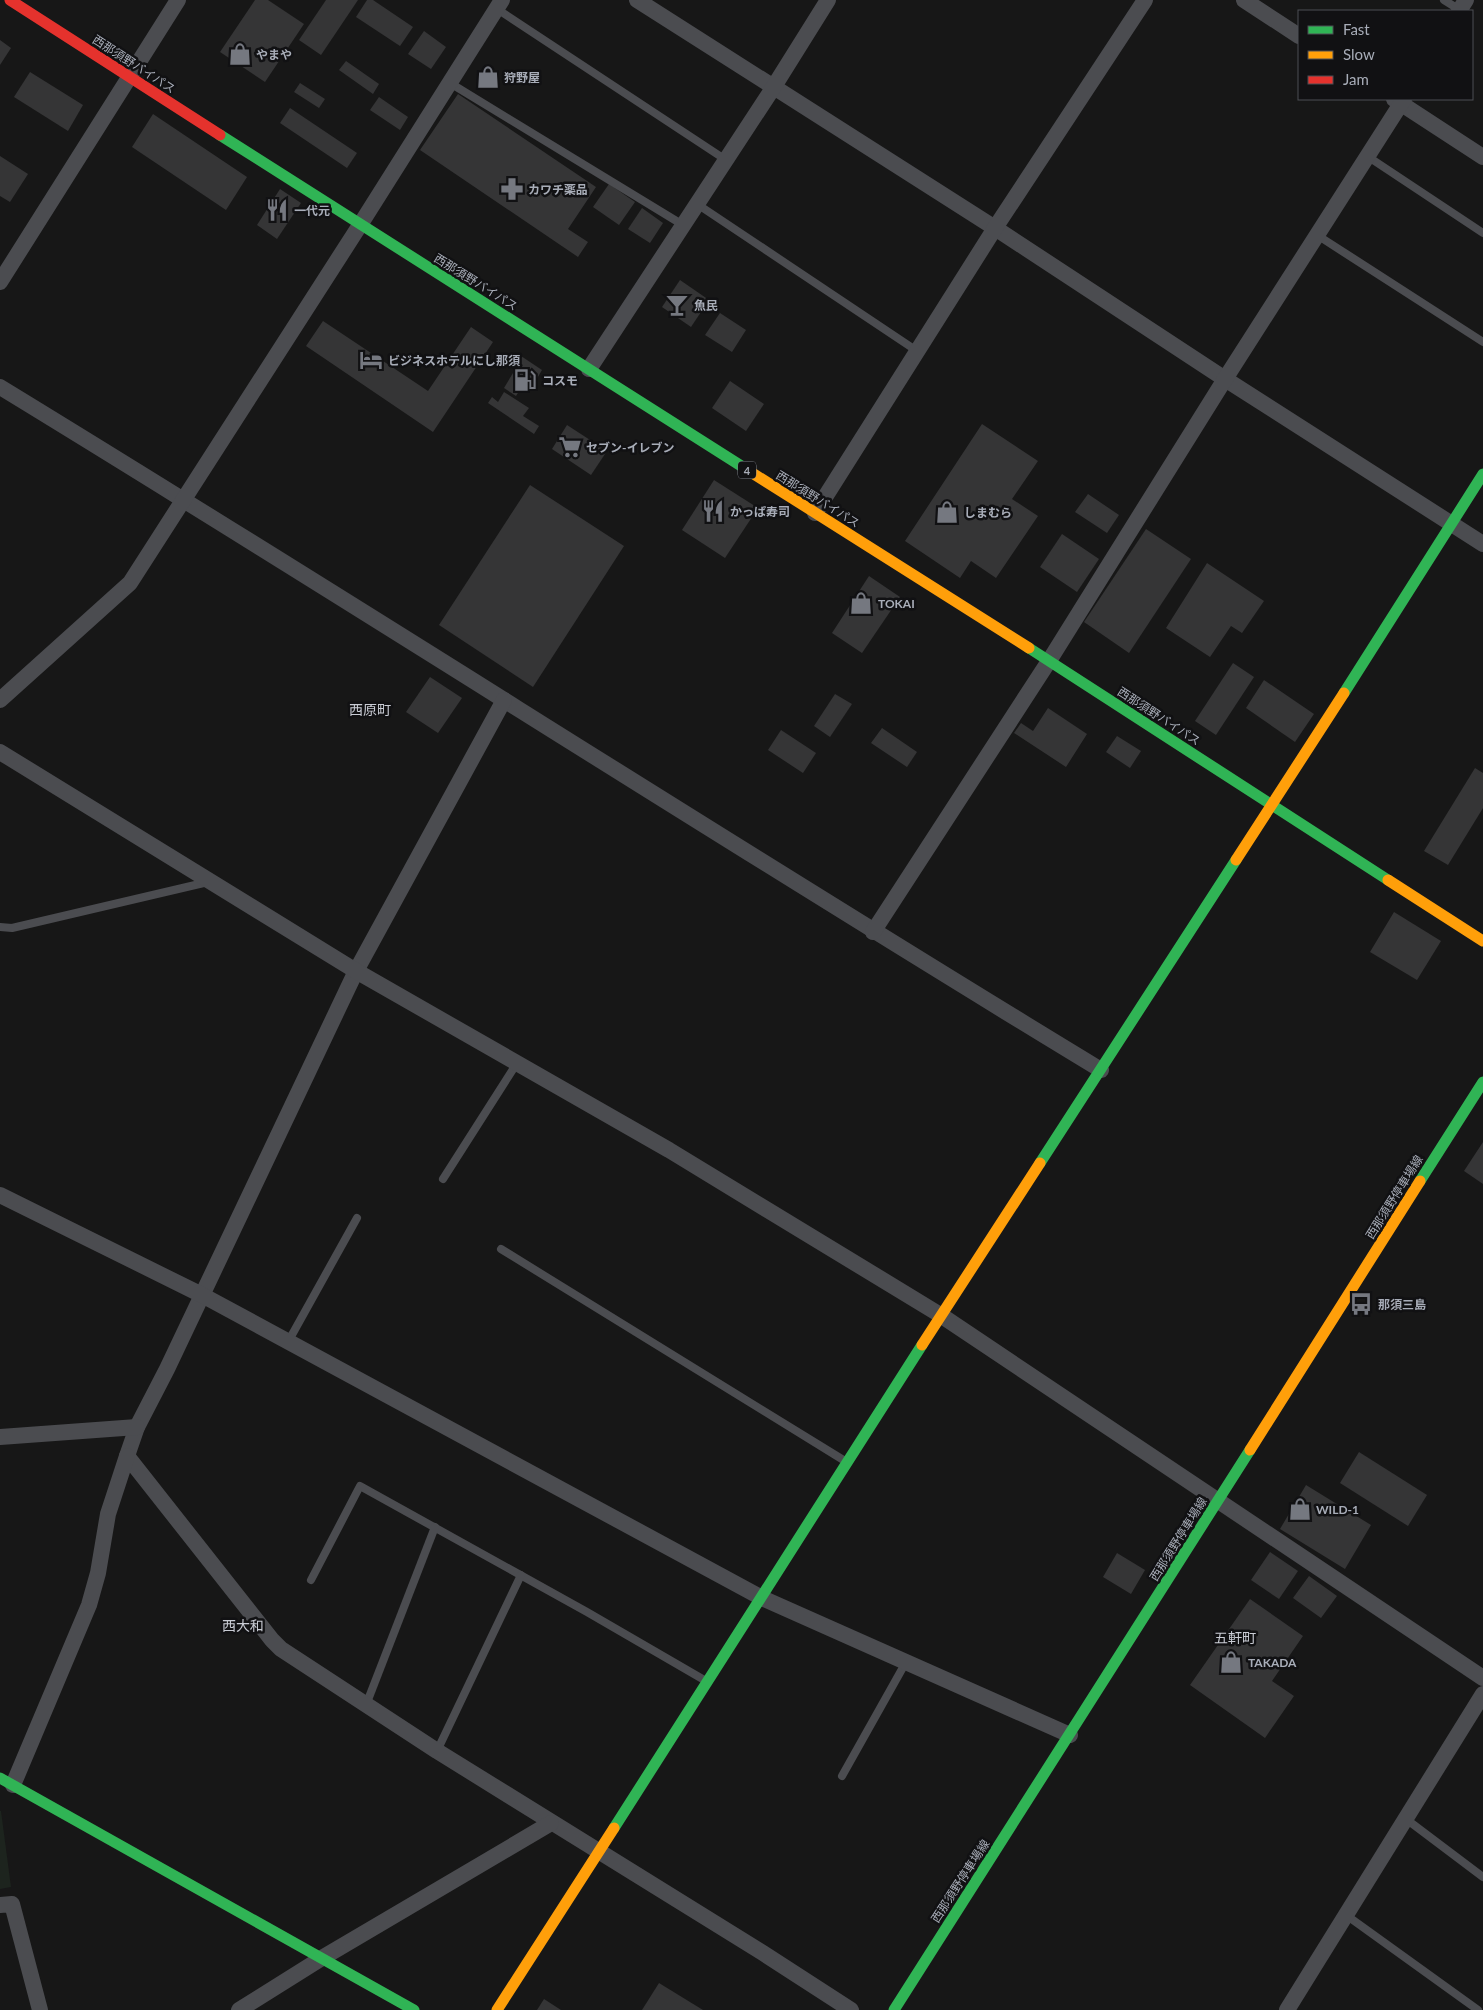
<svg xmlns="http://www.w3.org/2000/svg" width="1483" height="2010" viewBox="0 0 1483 2010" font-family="Lato,'Noto Sans JP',sans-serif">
  <rect width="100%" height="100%" fill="#171717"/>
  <path fill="#1d241e" d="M0,1811H1L11,1887L0,1889Z"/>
  <g fill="#353536">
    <path d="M255,0H268L304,24L265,82L220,52Z"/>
    <path d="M326,0H358L321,55L299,40Z"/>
    <path d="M367,0H373L413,27L400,46L356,17Z"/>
    <path d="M424,31L446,47L431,69L408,54Z"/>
    <path d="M0,40L11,48L0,65Z"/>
    <path d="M346,61L379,84L373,94L339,70Z"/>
    <path d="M30,72L83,105L68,131L14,97Z"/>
    <path d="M300,83L325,99L319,108L294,92Z"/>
    <path d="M458,94L596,187L568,229L588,242L578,257L420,150Z"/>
    <path d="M379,97L408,117L400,130L370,110Z"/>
    <path d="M290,108L357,153L347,168L280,123Z"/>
    <path d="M153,114L247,177L226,210L132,147Z"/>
    <path d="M0,156L28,174L10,202L0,196Z"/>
    <path d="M609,184L635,202L619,225L593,207Z"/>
    <path d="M280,189L301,203L277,239L257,225Z"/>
    <path d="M642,208L663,223L650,243L628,229Z"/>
    <path d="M680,280L709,300L691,327L662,307Z"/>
    <path d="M720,313L746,330L732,352L705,335Z"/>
    <path d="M323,321L428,391L471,327L493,342L433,432L306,346Z"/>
    <path d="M518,354L542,370L535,382L528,377L516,396L504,388L516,368L511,365Z"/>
    <path d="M730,381L764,404L746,431L712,408Z"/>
    <path d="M504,392L529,408L523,416L539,426L534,434L488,403L492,397L498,402Z"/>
    <path d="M982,424L1038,461L1012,499L1038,516L996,578L971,561L960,578L905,541Z"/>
    <path d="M567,425L607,451L591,475L552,449Z"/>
    <path d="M714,480L758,508L725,558L682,530Z"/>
    <path d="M530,485L624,546L533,687L439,625Z"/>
    <path d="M1088,494L1119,515L1107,533L1075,512Z"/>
    <path d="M1146,529L1191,559L1129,653L1084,622Z"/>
    <path d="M1062,534L1099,559L1077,592L1040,567Z"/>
    <path d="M1207,563L1264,601L1242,633L1231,626L1210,657L1166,628Z"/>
    <path d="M869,576L900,597L862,653L832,633Z"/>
    <path d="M1233,663L1254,677L1216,735L1195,721Z"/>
    <path d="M430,677L462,698L438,733L406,712Z"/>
    <path d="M1264,680L1314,714L1295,742L1246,708Z"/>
    <path d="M835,694L852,704L830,737L814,726Z"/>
    <path d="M1048,708L1087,734L1066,767L1014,733L1021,723L1033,731Z"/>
    <path d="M882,728L917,752L907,767L871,743Z"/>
    <path d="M781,730L816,753L803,773L768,750Z"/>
    <path d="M1117,736L1141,751L1130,768L1106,752Z"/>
    <path d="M1475,768L1483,773V808L1448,865L1424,851Z"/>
    <path d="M1394,912L1441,941L1417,980L1370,952Z"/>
    <path d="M1483,1142V1184L1464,1171Z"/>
    <path d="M1359,1452L1427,1495L1408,1526L1340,1483Z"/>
    <path d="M1306,1485L1371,1525L1345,1569L1280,1529Z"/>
    <path d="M1270,1552L1298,1571L1279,1599L1251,1580Z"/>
    <path d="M1117,1553L1145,1570L1131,1594L1103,1577Z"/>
    <path d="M1309,1576L1337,1596L1321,1618L1293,1598Z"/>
    <path d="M1250,1599L1303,1636L1272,1681L1294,1696L1265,1738L1190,1685Z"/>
    <path d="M659,1983L703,2010H642Z"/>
    <path d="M544,1999L561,2010H537Z"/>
  </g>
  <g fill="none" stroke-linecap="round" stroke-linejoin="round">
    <g stroke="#4b4c50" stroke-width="8">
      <path d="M1444,0L1460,10"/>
      <path d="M497,9L726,160"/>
      <path d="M450,83L683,225"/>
      <path d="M1367,156L1483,233"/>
      <path d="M697,204L917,351"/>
      <path d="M1317,235L1483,342"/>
      <path d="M0,927L12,928L208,882"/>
      <path d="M443,1179L517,1063"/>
      <path d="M501,1249L845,1461"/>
      <path d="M288,1342L357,1218"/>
      <path d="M311,1580L360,1486L587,1612L706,1681"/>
      <path d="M366,1705L435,1527"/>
      <path d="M437,1751L521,1575"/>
      <path d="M842,1776L906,1662"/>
      <path d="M1406,1819L1483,1877"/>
      <path d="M1346,1915L1478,2010"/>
    </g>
    <g stroke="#4b4c50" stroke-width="16">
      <path d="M637,0L995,228L1225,379L1483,544"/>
      <path d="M1244,0L1299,36"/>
      <path d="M1459,11L1466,0"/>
      <path d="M1394,99L1483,157"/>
      <path d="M0,282L178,0"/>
      <path d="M589,369L773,88L828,0"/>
      <path d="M0,387C369,612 731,846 1101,1070"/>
      <path d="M815,513L995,228L1145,0"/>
      <path d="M0,700L130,583L360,225L502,0"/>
      <path d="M504,700L356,971L167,1369L137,1427L127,1456L272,1640L281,1649L437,1751L763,1953L851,2010"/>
      <path d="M0,752L356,971L669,1150L942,1316L1483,1678"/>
      <path d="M873,932L1049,661L1225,379L1404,99"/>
      <path d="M0,1195L202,1295L762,1598L1070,1735"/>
      <path d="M0,1437L137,1427"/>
      <path d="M13,1785L89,1605L98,1573L108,1514L127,1456"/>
      <path d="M0,1905L12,1904L40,2010"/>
      <path d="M239,2010L322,1958L551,1823"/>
      <path d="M1287,2010L1483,1694"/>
    </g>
    <g stroke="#30b455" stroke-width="11">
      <path d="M220,135L746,469"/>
      <path d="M1029,648L1388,880"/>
      <path d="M1344,693L1483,474"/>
      <path d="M1040,1163L1236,860"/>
      <path d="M1420,1181L1483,1082"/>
      <path d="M0,1778L414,2010"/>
      <path d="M614,1828L922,1345"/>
      <path d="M894,2010L1250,1450"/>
    </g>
    <g stroke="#ff9f0a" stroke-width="11">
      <path d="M746,469L1029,648"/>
      <path d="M1236,860L1344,693"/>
      <path d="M1388,880L1483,941"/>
      <path d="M922,1345L1040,1163"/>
      <path d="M1250,1450L1420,1181"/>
      <path d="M497,2010L614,1828"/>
    </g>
    <path stroke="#e5322d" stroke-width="11" d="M10,0L220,135"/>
  </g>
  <defs>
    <symbol id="shop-bare" viewBox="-9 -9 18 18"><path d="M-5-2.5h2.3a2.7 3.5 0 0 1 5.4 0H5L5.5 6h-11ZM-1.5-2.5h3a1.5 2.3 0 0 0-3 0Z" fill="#757880" stroke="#111113" stroke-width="2.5" paint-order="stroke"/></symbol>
    <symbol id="pharmacy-bare" viewBox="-9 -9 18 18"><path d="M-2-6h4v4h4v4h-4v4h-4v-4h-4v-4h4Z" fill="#757880" stroke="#111113" stroke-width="2.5" paint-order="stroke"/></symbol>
    <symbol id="restaurant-bare" viewBox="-9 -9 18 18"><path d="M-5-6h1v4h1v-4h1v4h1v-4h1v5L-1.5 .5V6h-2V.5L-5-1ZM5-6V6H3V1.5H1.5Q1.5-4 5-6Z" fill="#757880" stroke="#111113" stroke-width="2.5" paint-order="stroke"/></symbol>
    <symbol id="bar-bare" viewBox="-9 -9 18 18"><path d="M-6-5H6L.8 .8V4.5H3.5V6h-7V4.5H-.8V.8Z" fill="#757880" stroke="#111113" stroke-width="2.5" paint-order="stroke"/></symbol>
    <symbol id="hotel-bare" viewBox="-9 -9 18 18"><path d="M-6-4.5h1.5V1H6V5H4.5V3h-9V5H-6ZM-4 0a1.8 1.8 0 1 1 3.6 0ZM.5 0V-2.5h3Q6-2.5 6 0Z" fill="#757880" stroke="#111113" stroke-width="2.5" paint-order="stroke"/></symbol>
    <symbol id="fuel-bare" viewBox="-9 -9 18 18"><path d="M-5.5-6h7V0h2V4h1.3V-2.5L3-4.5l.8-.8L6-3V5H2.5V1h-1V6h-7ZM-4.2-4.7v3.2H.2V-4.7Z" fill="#757880" stroke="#111113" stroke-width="2.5" paint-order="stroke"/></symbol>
    <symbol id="supermarket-bare" viewBox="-9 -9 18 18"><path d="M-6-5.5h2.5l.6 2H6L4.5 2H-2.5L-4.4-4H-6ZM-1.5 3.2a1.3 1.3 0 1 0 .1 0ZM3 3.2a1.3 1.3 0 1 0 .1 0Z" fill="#757880" stroke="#111113" stroke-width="2.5" paint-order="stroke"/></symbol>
    <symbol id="bus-bare" viewBox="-9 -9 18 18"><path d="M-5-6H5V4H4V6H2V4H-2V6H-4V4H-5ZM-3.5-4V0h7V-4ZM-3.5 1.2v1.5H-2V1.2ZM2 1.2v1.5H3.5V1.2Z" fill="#757880" stroke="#111113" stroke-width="2.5" paint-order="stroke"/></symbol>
  </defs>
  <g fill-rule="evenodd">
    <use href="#shop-bare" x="224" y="38" width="32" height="32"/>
    <use href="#shop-bare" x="472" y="61" width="32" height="32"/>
    <use href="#pharmacy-bare" x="496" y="173" width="32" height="32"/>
    <use href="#restaurant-bare" x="261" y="194" width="32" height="32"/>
    <use href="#bar-bare" x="661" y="289" width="32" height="32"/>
    <use href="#hotel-bare" x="355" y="344" width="32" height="32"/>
    <use href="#fuel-bare" x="509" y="364" width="32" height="32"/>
    <use href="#supermarket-bare" x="554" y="431" width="32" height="32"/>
    <use href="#restaurant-bare" x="697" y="495" width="32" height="32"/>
    <use href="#shop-bare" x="931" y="496" width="32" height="32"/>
    <use href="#shop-bare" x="845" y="587" width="32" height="32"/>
    <use href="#bus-bare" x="1345" y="1288" width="32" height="32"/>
    <use href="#shop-bare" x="1284" y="1493" width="32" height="32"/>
    <use href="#shop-bare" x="1215" y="1646" width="32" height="32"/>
  </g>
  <g text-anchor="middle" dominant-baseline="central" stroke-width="5" stroke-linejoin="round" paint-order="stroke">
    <rect fill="#111113" stroke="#7b7e86" stroke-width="1" x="738" y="461.5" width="18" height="17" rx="4"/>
    <g font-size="11" font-weight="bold" fill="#a8adb8">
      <text x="747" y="470">4</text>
    </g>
    <g font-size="12" font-weight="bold" fill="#a8adb8" stroke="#111113" text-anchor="start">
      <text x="256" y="54">やまや</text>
      <text x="504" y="77">狩野屋</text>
      <text x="528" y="189">カワチ薬品</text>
      <text x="294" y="210">一代元</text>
      <text x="694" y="305">魚民</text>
      <text x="388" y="360">ビジネスホテルにし那須</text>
      <text x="542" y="380">コスモ</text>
      <text x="586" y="447">セブン-イレブン</text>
      <text x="730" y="511">かっぱ寿司</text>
      <text x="964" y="512">しまむら</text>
      <text x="878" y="603">TOKAI</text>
      <text x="1378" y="1304">那須三島</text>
      <text x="1316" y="1509">WILD-1</text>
      <text x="1248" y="1662">TAKADA</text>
    </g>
    <g font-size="12" fill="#a8adb8" stroke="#111113">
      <text transform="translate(134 64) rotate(33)">西那須野バイパス</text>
      <text transform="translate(476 282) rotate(32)">西那須野バイパス</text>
      <text transform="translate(818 499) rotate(32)">西那須野バイパス</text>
      <text transform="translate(1159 716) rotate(33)">西那須野バイパス</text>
      <text transform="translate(1394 1197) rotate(-58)">西那須野停車場線</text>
      <text transform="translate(1178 1539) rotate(-58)">西那須野停車場線</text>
      <text transform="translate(960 1881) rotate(-57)">西那須野停車場線</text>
    </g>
    <g font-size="14" fill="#c9ccd4" stroke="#111113">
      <text x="370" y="709">西原町</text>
      <text x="243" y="1625">西大和</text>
      <text x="1235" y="1637">五軒町</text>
    </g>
  </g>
  <rect x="1298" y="10" width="175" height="90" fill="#111113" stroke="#4d4f55"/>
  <rect x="1308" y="26" width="25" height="8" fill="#30b455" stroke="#4d4f55"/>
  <text x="1343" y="35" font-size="15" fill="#a8adb8">Fast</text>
  <rect x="1308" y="51" width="25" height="8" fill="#ff9f0a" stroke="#4d4f55"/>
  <text x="1343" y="60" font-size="15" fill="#a8adb8">Slow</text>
  <rect x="1308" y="76" width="25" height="8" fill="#e5322d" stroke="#4d4f55"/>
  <text x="1343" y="85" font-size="15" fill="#a8adb8">Jam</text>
</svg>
